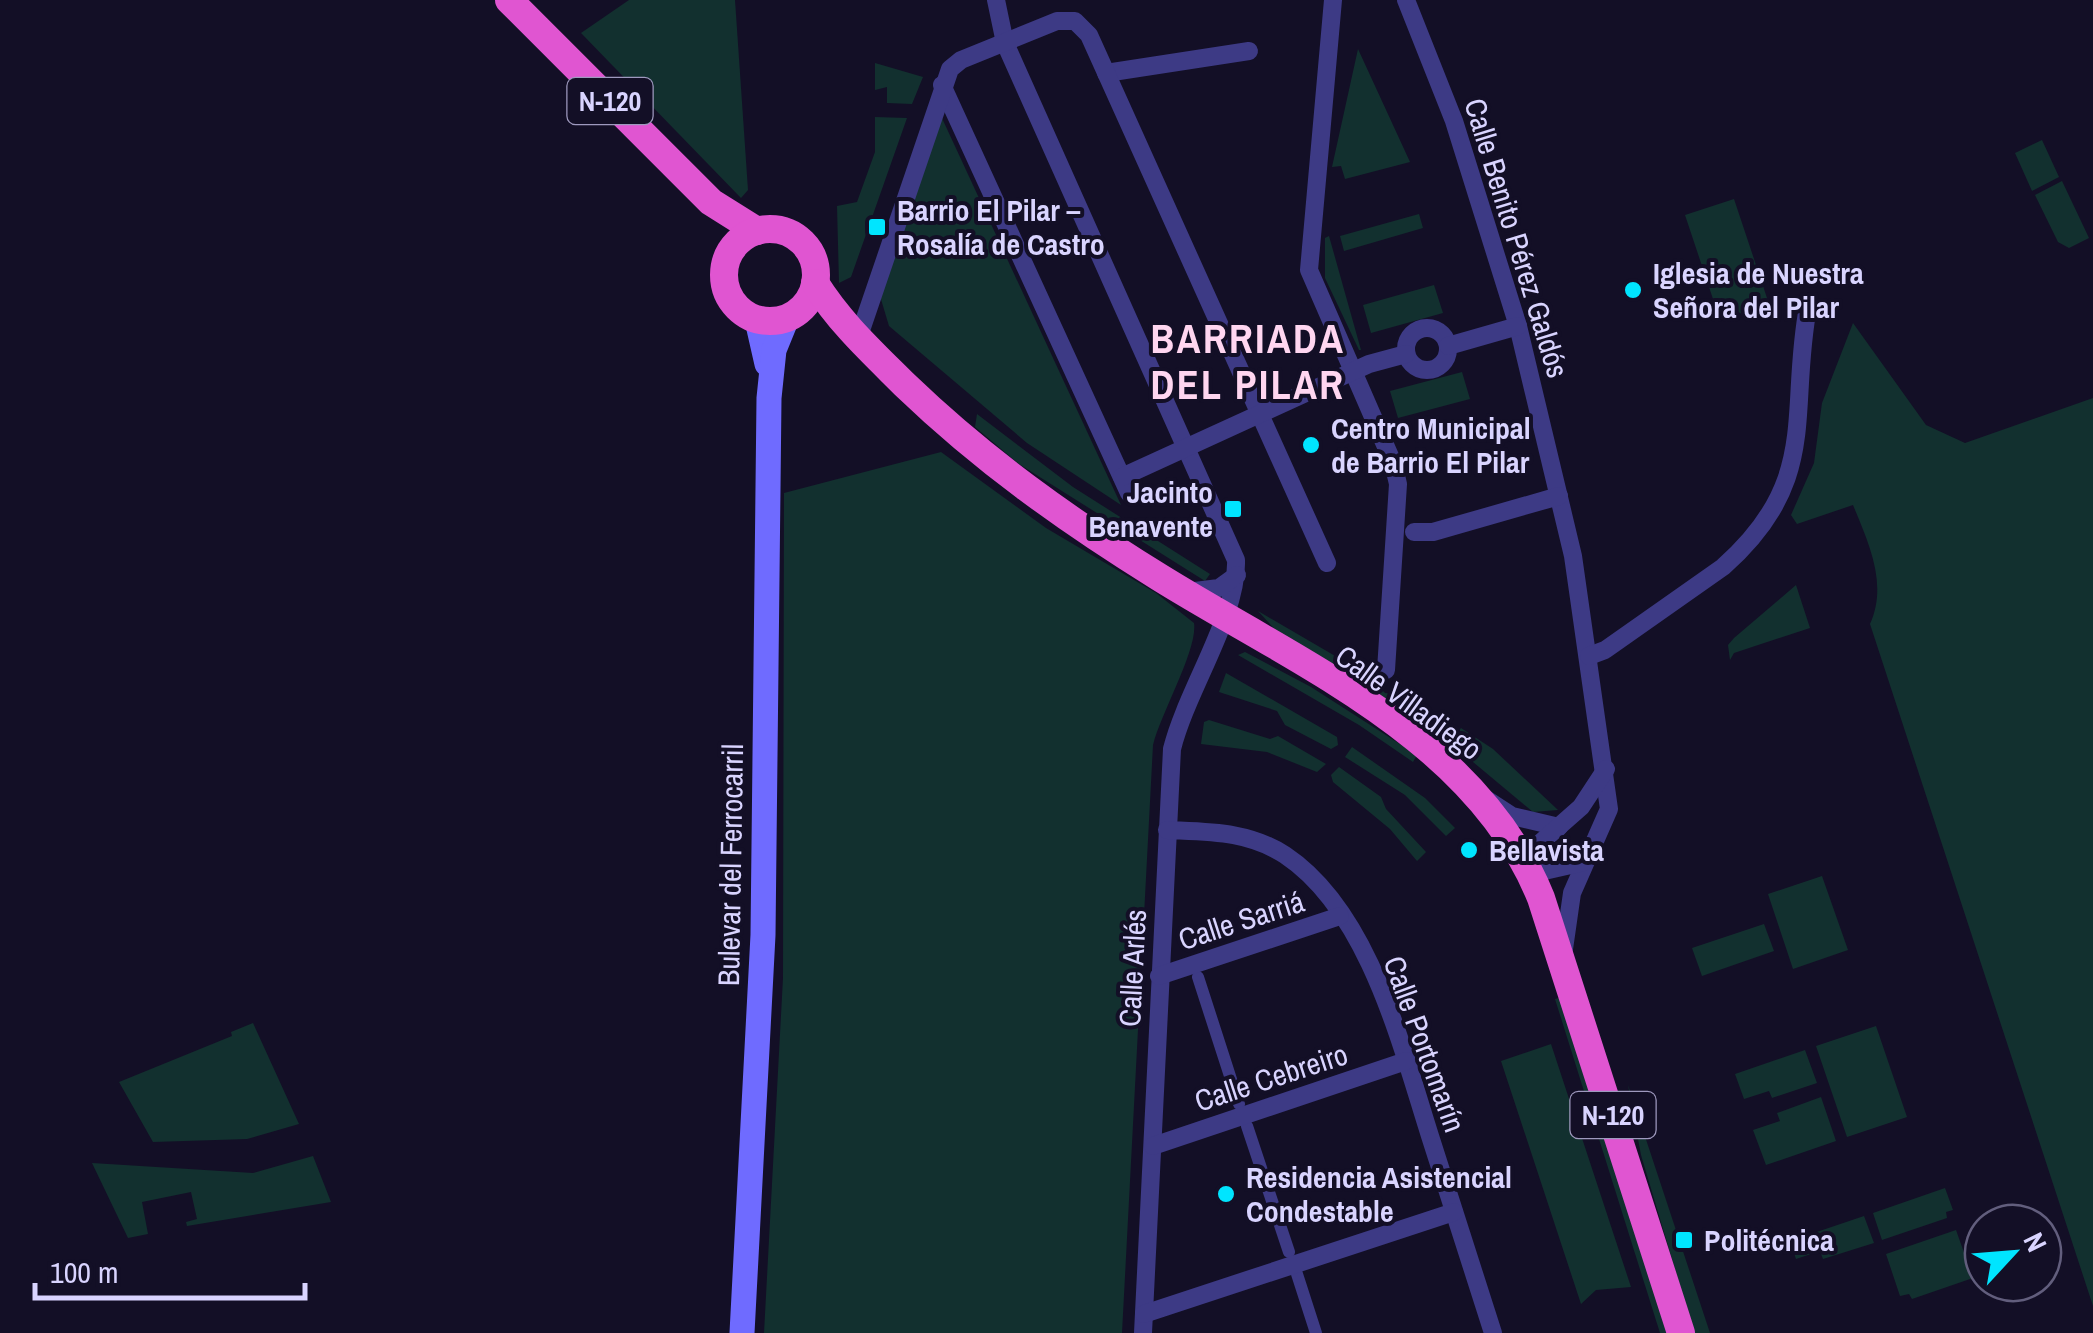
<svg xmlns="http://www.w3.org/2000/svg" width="2093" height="1333" viewBox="0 0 2093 1333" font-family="'Archivo Narrow',sans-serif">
  <rect width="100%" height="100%" fill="#130f26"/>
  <g fill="#12302f">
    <path d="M629,0H735L748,190L741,198L581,33Z"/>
    <path d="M1358,49L1410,162L1345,179L1341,166L1332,167Z"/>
    <path d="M875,63L923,77L912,104L887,103V87L875,90Z"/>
    <path d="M941,116L1121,505L1027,443L889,326L880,296Z"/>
    <path d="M875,117L907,118L851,277L839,283L837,206L857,202L875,152Z"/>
    <path d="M2042,140L2059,177L2032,191L2015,153Z"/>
    <path d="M2062,181L2089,238L2069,248L2058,242L2035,195Z"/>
    <path d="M1734,199L1769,304L1720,320L1685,215Z"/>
    <path d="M1419,214L1423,228L1344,251L1340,236Z"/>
    <path d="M1329,236L1361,350H1359L1325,278V238Z"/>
    <path d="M1434,285L1443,313L1371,333L1363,305Z"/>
    <path d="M1853,323L1926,425L1965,443L2093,398V1306L1870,624C1888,584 1869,544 1853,505L1797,524L1791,515L1814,463L1822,403Z"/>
    <path d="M1462,372L1470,399L1398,418L1390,391Z"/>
    <path d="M977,414L1073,487L1210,574L1205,581L1019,464L975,427Z"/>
    <path d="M941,452L1046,528L1156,593L1194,623C1198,649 1161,713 1153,745L1122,1333H764L783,978L784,493Z"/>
    <path d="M1796,585L1810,628L1734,653L1730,660L1728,645L1734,638Z"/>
    <path d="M1258,611L1366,674L1385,693L1403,695L1448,720L1438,734L1280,635Z"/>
    <path d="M1245,652L1311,687L1417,755L1413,762L1359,725L1238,655Z"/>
    <path d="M1226,673L1337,737L1338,745L1331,749L1285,725L1277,711L1219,692Z"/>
    <path d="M1209,720L1270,739L1278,736L1326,764L1317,772L1267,752L1201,744L1204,722Z"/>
    <path d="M1461,728L1493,749L1558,810L1533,812L1449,742Z"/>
    <path d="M1352,747L1425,798L1455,828L1446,836L1405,795L1345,757Z"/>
    <path d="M1339,767L1381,797L1386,809L1426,852L1417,861L1390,829L1333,782L1331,775Z"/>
    <path d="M1822,876L1848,950L1793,969L1768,894Z"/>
    <path d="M1764,924L1774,951L1702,976L1692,948Z"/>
    <path d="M1562,997L1668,1333H1660L1555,999Z"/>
    <path d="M253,1023L299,1124L247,1139L153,1142L119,1082L232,1036L231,1032Z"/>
    <path d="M1876,1026L1907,1117L1847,1137L1816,1046Z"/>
    <path d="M1551,1044L1631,1287L1596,1290L1581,1304L1501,1061Z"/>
    <path d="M1805,1050L1817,1083L1772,1098L1769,1091L1744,1099L1735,1074Z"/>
    <path d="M1628,1085L1710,1333H1694L1641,1155Z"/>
    <path d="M1821,1097L1836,1141L1766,1165L1753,1130L1780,1121L1777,1113Z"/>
    <path d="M313,1156L331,1202L187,1226L186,1222L197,1219L191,1192L142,1202L148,1234L128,1238L92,1163L253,1173Z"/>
    <path d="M1945,1188L1953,1210L1946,1212L1947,1218L1882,1240L1873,1213Z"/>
    <path d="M1864,1216L1874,1243L1823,1259L1820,1251L1796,1259L1790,1241Z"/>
    <path d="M1956,1230L1973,1278L1912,1299L1909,1294L1900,1296L1886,1254Z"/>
  </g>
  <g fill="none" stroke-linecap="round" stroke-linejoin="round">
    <g stroke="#3d3a85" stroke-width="12">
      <path d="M1198,977L1239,1104"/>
      <path d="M1247,1126L1289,1252"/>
      <path d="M1297,1274L1316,1333"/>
    </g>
    <g stroke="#3d3a85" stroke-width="18">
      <path d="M996,0L1005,43L1236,560C1238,616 1187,689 1172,749L1143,1333"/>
      <path d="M1333,0L1309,270L1393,463L1398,484L1386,670"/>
      <path d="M1406,0L1454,121L1518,326L1573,556L1609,809L1572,893L1564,949"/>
      <path d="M1106,73L1249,51"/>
      <path d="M942,85L1129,493"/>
      <circle cx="1427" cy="349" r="21"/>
      <path d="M858,339L950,69L961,60L1057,21H1075L1089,35L1327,563"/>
      <path d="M1448,346L1518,326"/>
      <path d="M1122,477L1369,364L1406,354"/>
      <path d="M1414,532H1433L1559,496"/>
      <path d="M1187,592L1219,588L1237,575"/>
      <path d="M1589,656L1605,650L1723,567C1821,480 1788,415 1808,307"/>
      <path d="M1486,799L1512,816L1559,827"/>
      <path d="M1167,830C1209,832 1248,831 1285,855C1369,911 1401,1045 1430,1136C1451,1202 1472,1267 1493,1333"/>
      <path d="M1523,858L1581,807L1606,769"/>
      <path d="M1531,874L1584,862"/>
      <path d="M1159,976L1340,916"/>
      <path d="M1153,1146L1406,1061"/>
      <path d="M1144,1314L1454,1212"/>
    </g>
    <g stroke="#6f6bff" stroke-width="25">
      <path d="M757,320L767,364"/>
      <path d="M742,1333L763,935L769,398L774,350L787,318"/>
    </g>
    <g stroke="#e055d1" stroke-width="28">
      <path d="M509,0L711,202L757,231"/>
      <circle cx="770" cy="275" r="46"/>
      <path d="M815,283C840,323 872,352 905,385C983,460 1067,520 1159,577C1297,663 1477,738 1541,898L1681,1333"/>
    </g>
  </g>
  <g fill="#00e5ff" stroke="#130f26" stroke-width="4">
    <rect x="867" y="217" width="20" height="20" rx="5"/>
    <circle cx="1633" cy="290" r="10"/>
    <circle cx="1311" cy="445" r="10"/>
    <rect x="1223" y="499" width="20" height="20" rx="5"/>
    <circle cx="1469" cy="850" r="10"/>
    <circle cx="1226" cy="1194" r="10"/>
    <rect x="1674" y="1230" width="20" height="20" rx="5"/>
  </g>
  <g text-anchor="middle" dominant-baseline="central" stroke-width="8" stroke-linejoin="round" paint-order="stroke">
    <g fill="#130f26" stroke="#9e99be" stroke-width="2.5">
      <rect x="567.5" y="78" width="85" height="46" rx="8"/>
      <rect x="1570.5" y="1092" width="85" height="46" rx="8"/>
    </g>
    <g font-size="28" font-weight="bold" fill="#d9d4ff">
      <text x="610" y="101">N-120</text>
      <text x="1613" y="1115">N-120</text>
    </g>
    <g font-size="30" font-weight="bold" fill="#d9d4ff" stroke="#130f26" text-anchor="start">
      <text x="897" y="210">Barrio El Pilar –<tspan x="897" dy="34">Rosalía de Castro</tspan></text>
      <text x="1653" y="273">Iglesia de Nuestra<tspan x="1653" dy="34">Señora del Pilar</tspan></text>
      <text x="1331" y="428">Centro Municipal<tspan x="1331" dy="34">de Barrio El Pilar</tspan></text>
      <text x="1213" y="492" text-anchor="end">Jacinto<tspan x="1213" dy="34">Benavente</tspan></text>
      <text x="1489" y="850">Bellavista</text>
      <text x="1246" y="1177">Residencia Asistencial<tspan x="1246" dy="34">Condestable</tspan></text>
      <text x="1704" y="1240">Politécnica</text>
    </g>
    <g font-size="30" fill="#d9d4ff" stroke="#130f26">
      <text transform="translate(1517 238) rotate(73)">Calle Benito Pérez Galdós</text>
      <text transform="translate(1409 702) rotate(36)">Calle Villadiego</text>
      <text transform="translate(730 865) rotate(-89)">Bulevar del Ferrocarril</text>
      <text transform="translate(1241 920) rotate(-18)">Calle Sarriá</text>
      <text transform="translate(1132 968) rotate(-87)">Calle Arlés</text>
      <text transform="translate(1425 1044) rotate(70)">Calle Portomarín</text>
      <text transform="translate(1271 1077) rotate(-18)">Calle Cebreiro</text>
    </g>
    <g font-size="40" font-weight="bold" letter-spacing="2.5" fill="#ffd6f0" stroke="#130f26">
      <text x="1248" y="338">BARRIADA<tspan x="1248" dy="46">DEL PILAR</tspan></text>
    </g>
  </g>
  <g transform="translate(2013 1253) rotate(64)"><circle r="48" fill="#130f26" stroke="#625e7d" stroke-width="2.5"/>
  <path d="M0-8L18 38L0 25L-18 38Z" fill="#00e5ff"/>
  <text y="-15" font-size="28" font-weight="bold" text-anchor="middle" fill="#d9d4ff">N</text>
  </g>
  <path d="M35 1283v15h270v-15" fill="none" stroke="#d9d4ff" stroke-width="5"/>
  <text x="50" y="1283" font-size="30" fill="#d9d4ff" stroke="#130f26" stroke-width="8" paint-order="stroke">100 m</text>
</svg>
